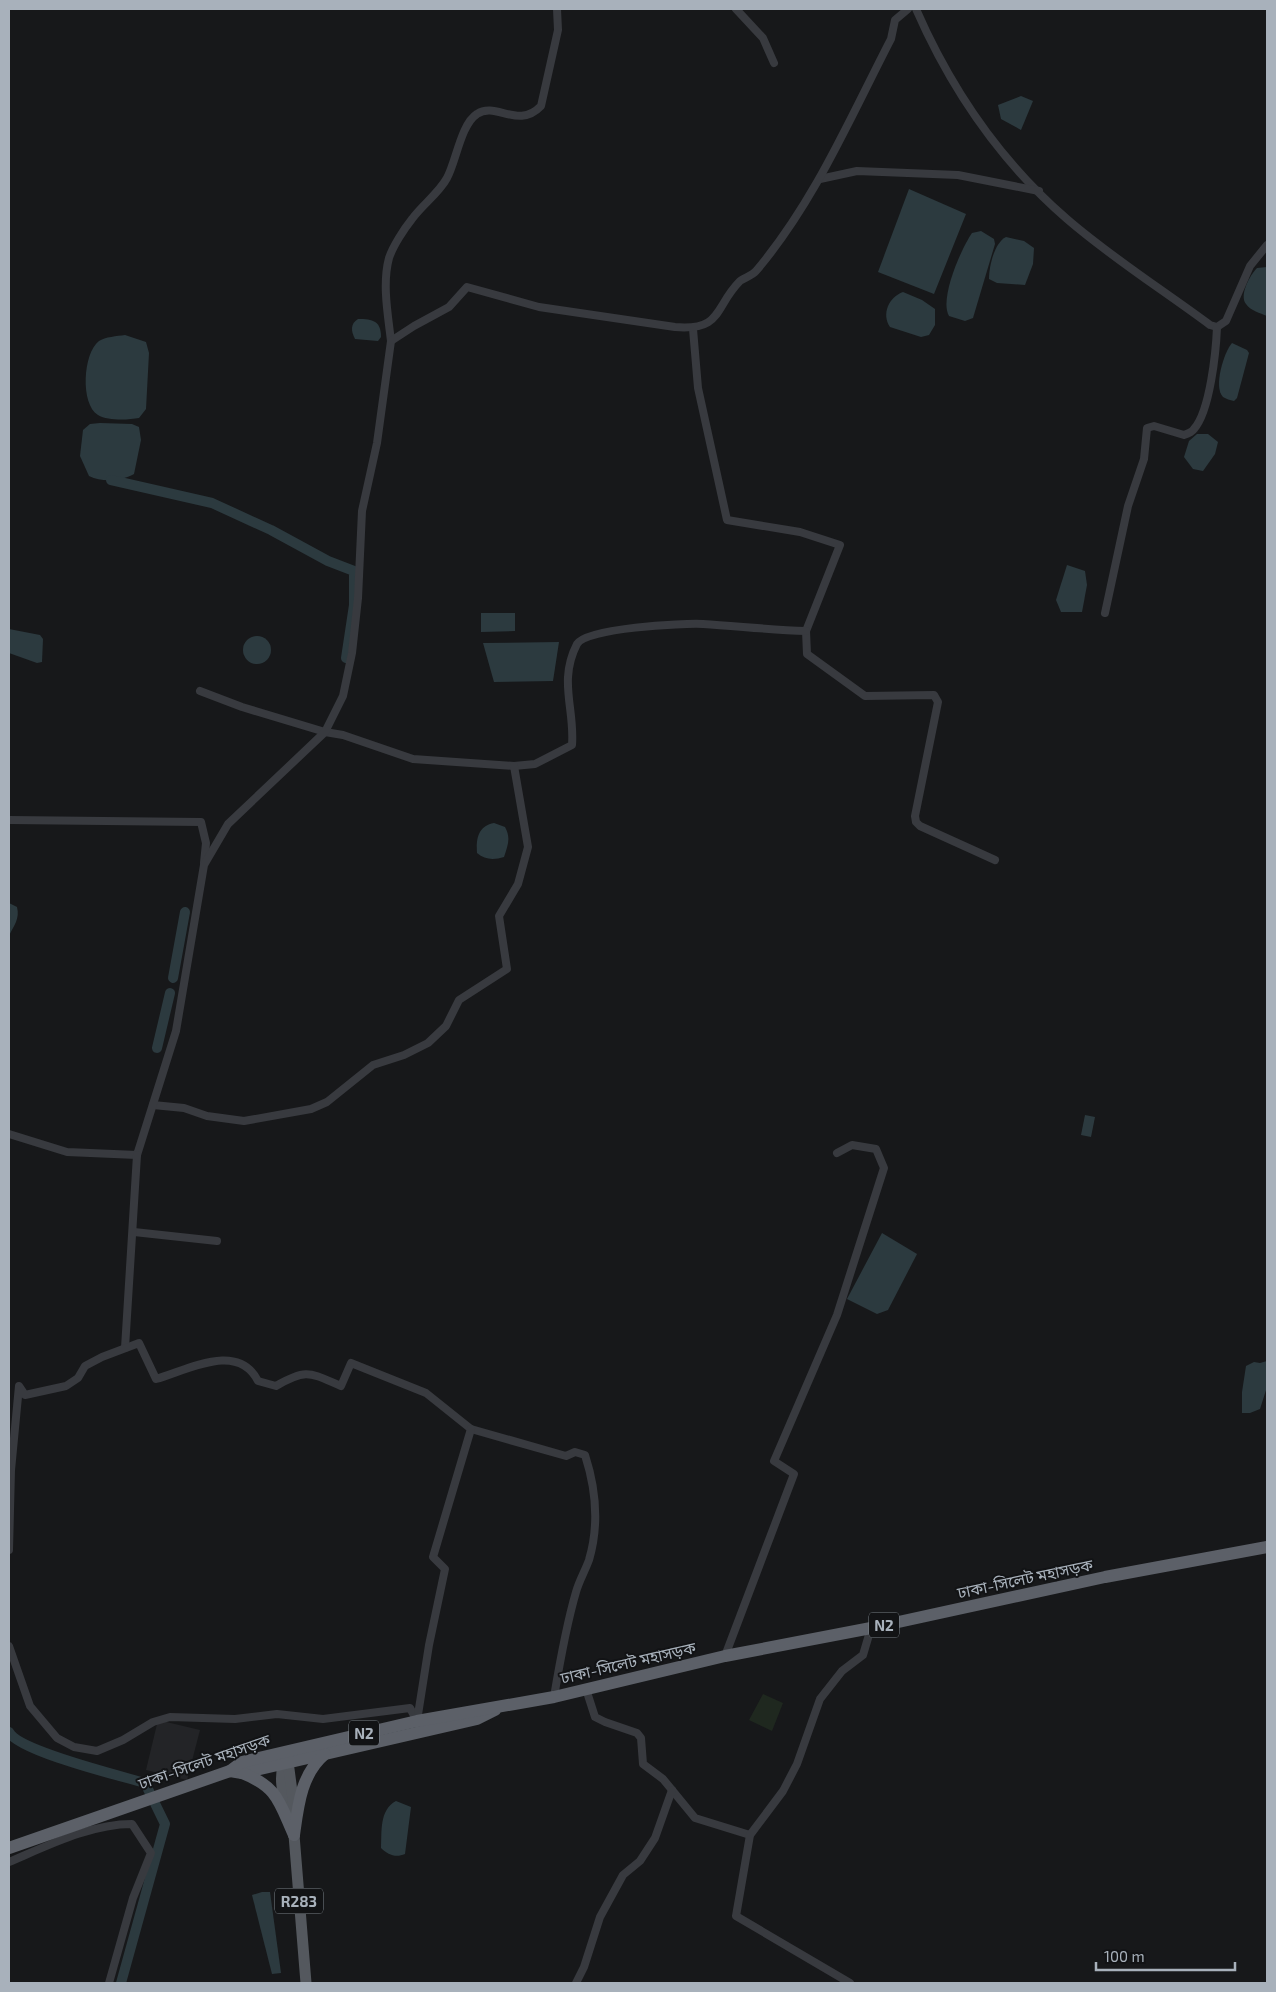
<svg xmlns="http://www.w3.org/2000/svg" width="1276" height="1992" viewBox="0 0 1276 1992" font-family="'Exo 2','Noto Sans Bengali',sans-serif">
  <rect width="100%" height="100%" fill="#17181a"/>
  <path fill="#232427" d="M158,1720L200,1730L187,1780L146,1770Z"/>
  <path fill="#1f281f" d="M763,1694L783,1703L772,1731L749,1720Z"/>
  <g fill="#2c3a3f">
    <path d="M1021,96L1033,101L1021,130L1001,119L998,105Z"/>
    <path d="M909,189L966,214L934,294L878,272Z"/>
    <path d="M981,231L994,239L995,244L973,318L965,321L949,316C939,299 961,249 972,233Z"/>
    <path d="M1006,237L1024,241L1034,248L1033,264L1025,285L997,283L989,279C989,267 994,243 1006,237Z"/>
    <path d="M1267,267V316C1260,313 1251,311 1246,304C1239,295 1250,275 1257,268Z"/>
    <path d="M903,292L922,300L935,309V325L929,335L921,337L890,327C881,314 889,297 903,292Z"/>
    <path d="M358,319C373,319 381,321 381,337L378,341L355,339C351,331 350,324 358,319Z"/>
    <path d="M125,335L146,342L149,353L146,409L139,418C128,420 108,421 98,415C80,404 83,353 99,341C105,337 117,336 125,335Z"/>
    <path d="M1232,343L1247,350L1249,353L1237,398L1234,401C1230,400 1226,399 1223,397C1213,387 1224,352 1232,343Z"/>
    <path d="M100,423L132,424L139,427L141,440L134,474C121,481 103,483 89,476L80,456L83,430L90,424Z"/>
    <path d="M1197,434H1208L1218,442L1215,454L1203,471L1193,469L1184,457L1189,441Z"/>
    <path d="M1067,565L1085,571L1087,585L1082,612H1061L1056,600Z"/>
    <path d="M481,613H515V631L481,632Z"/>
    <path d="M9,629L40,635L43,639L42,662L37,663L9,653Z"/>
    <circle cx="257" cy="650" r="14"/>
    <path d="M559,642L553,681L494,682L483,643Z"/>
    <path d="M494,823L505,827C511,838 508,845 504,857C494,860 485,860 477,853C476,839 478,826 494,823Z"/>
    <path d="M9,903L17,907C20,919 14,925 9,936Z"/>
    <path d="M1085,1115L1095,1117L1091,1137L1081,1135Z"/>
    <path d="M882,1233L917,1254L888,1310L877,1314L847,1299Z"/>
    <path d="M1267,1361V1387L1260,1409L1250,1413H1242V1392L1246,1366L1254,1362L1260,1363Z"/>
    <path d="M396,1801L411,1807L405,1854C396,1858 388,1855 381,1848C382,1832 379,1810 396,1801Z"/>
    <path d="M262,1892H270L281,1973L272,1974L252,1895Z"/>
  </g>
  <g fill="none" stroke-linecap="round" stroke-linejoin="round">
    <g stroke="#2c3a3f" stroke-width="10">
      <path d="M111,480L212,503L271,530L328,561L354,571V605L346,658"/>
      <path d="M173,978L185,912"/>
      <path d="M157,1048L170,993"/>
      <path d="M9,1732C18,1751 121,1776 145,1783L165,1824L121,1983"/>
    </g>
    <g stroke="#383a3f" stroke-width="8">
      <path d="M736,9L763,38L774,63"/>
      <path d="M916,9C951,89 1001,162 1067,219C1112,258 1163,290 1210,325L1217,327L1226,321L1250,266L1267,245"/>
      <path d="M820,179L857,171L958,175L1039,191"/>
      <path d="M693,329L698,388L727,520L800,532L840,545L806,631L807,654L865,696L934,695L938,702L915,816L916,822L920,826L995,860"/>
      <path d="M391,341C388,315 382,284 389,258C393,246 404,229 412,219C422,205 439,193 447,178C456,162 461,124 477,114C496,101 518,130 541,106L558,30L557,9"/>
      <path d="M1105,613L1128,506L1144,459L1147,428L1154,426L1184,435C1187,434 1192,432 1194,429C1210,411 1216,352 1217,327"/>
      <path d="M200,691L242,707L325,732L343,735L413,759L514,766L535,764L572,745C575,709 558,681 577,644C586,628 682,623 703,624C737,626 771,630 806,631"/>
      <path d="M9,820L201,822L206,843L204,863"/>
      <path d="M153,1105L184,1108L207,1116L244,1121L311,1109L327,1102L373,1065L404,1055L428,1043L446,1026L459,1000L507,969L499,916L518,884L528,847L514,766"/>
      <path d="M9,1134L67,1152L137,1155L176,1031L204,865L228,824L325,732L343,696L352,653L358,598L362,511L377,443L391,341L414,326L449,307L467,287L539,307L675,327C723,331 714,307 740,281C745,277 752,276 756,271C814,203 850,118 891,39L895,20L908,9"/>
      <path d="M134,1232L217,1241"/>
      <path d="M125,1348L137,1155"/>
      <path d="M9,1550L11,1470L19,1386L25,1395L66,1386L78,1378L85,1366L102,1357L139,1343L156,1379C188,1370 238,1341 258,1381L276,1386C307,1368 310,1373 341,1386L351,1363L426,1393L471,1429L566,1456L575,1452L585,1455C596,1489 599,1526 589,1560C585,1571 579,1581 576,1592C566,1626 560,1661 554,1697"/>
      <path d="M9,1646L30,1706L57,1738L74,1747L97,1751L123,1740L153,1722L170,1717L235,1719L277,1714L323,1719L410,1708L417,1721"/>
      <path d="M725,1656L794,1474L774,1461L837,1315L884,1168L876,1149L852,1145L837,1153"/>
      <path d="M586,1689L595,1717L605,1722L637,1733L641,1738L643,1764L663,1779L695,1818L750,1835"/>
      <path d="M417,1721L429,1645L445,1569L433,1557L471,1429"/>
      <path d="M9,1862C47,1846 90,1824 132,1824L151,1853L133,1898L109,1983"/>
      <path d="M576,1983L584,1967L600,1917L623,1875L640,1861L655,1838L672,1790"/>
      <path d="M850,1983L736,1916L750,1835L783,1791L797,1764L820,1699L842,1671L863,1655L871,1628"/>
    </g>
    <g stroke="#54585e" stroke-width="11">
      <path d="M288,1756C272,1778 290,1812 294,1835L306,1983"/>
      <path d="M280,1759L289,1769L294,1807L292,1814"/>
    </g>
    <g stroke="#5c6068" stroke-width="12">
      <path d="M230,1771L242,1773L477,1719L495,1710"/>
      <path d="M242,1773C278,1787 279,1802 294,1835"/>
      <path d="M294,1835C298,1806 301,1774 325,1754"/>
      <path d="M9,1848L230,1771L242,1762L417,1721L554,1697L725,1656L871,1628L1105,1577L1267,1547"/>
    </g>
  </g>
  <g text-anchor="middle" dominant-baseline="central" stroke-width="4" stroke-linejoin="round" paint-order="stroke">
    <g fill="#121315" stroke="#7b8289" stroke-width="1">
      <rect x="869" y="1612.5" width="30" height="25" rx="4"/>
      <rect x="349" y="1720.5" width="30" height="25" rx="4"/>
      <rect x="275" y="1888.5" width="48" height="25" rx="4"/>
    </g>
    <g font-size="15" font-weight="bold" fill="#a8b1bb">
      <text x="884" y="1625">N2</text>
      <text x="364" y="1733">N2</text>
      <text x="299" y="1901">R283</text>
    </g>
    <g font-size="16" fill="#a8b1bb" stroke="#121315">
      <text transform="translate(1025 1578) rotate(-12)">ঢাকা-সিলেট মহাসড়ক</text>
      <text transform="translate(628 1662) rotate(-13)">ঢাকা-সিলেট মহাসড়ক</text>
      <text transform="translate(204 1761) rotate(-19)">ঢাকা-সিলেট মহাসড়ক</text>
    </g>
  </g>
  <rect width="1276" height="1992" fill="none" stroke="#a8b1bb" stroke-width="20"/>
  <path d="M1096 1962v8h139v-8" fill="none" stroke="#a8b1bb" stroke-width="2.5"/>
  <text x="1104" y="1962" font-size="15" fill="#a8b1bb" stroke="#121315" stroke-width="4" paint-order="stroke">100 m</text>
</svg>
